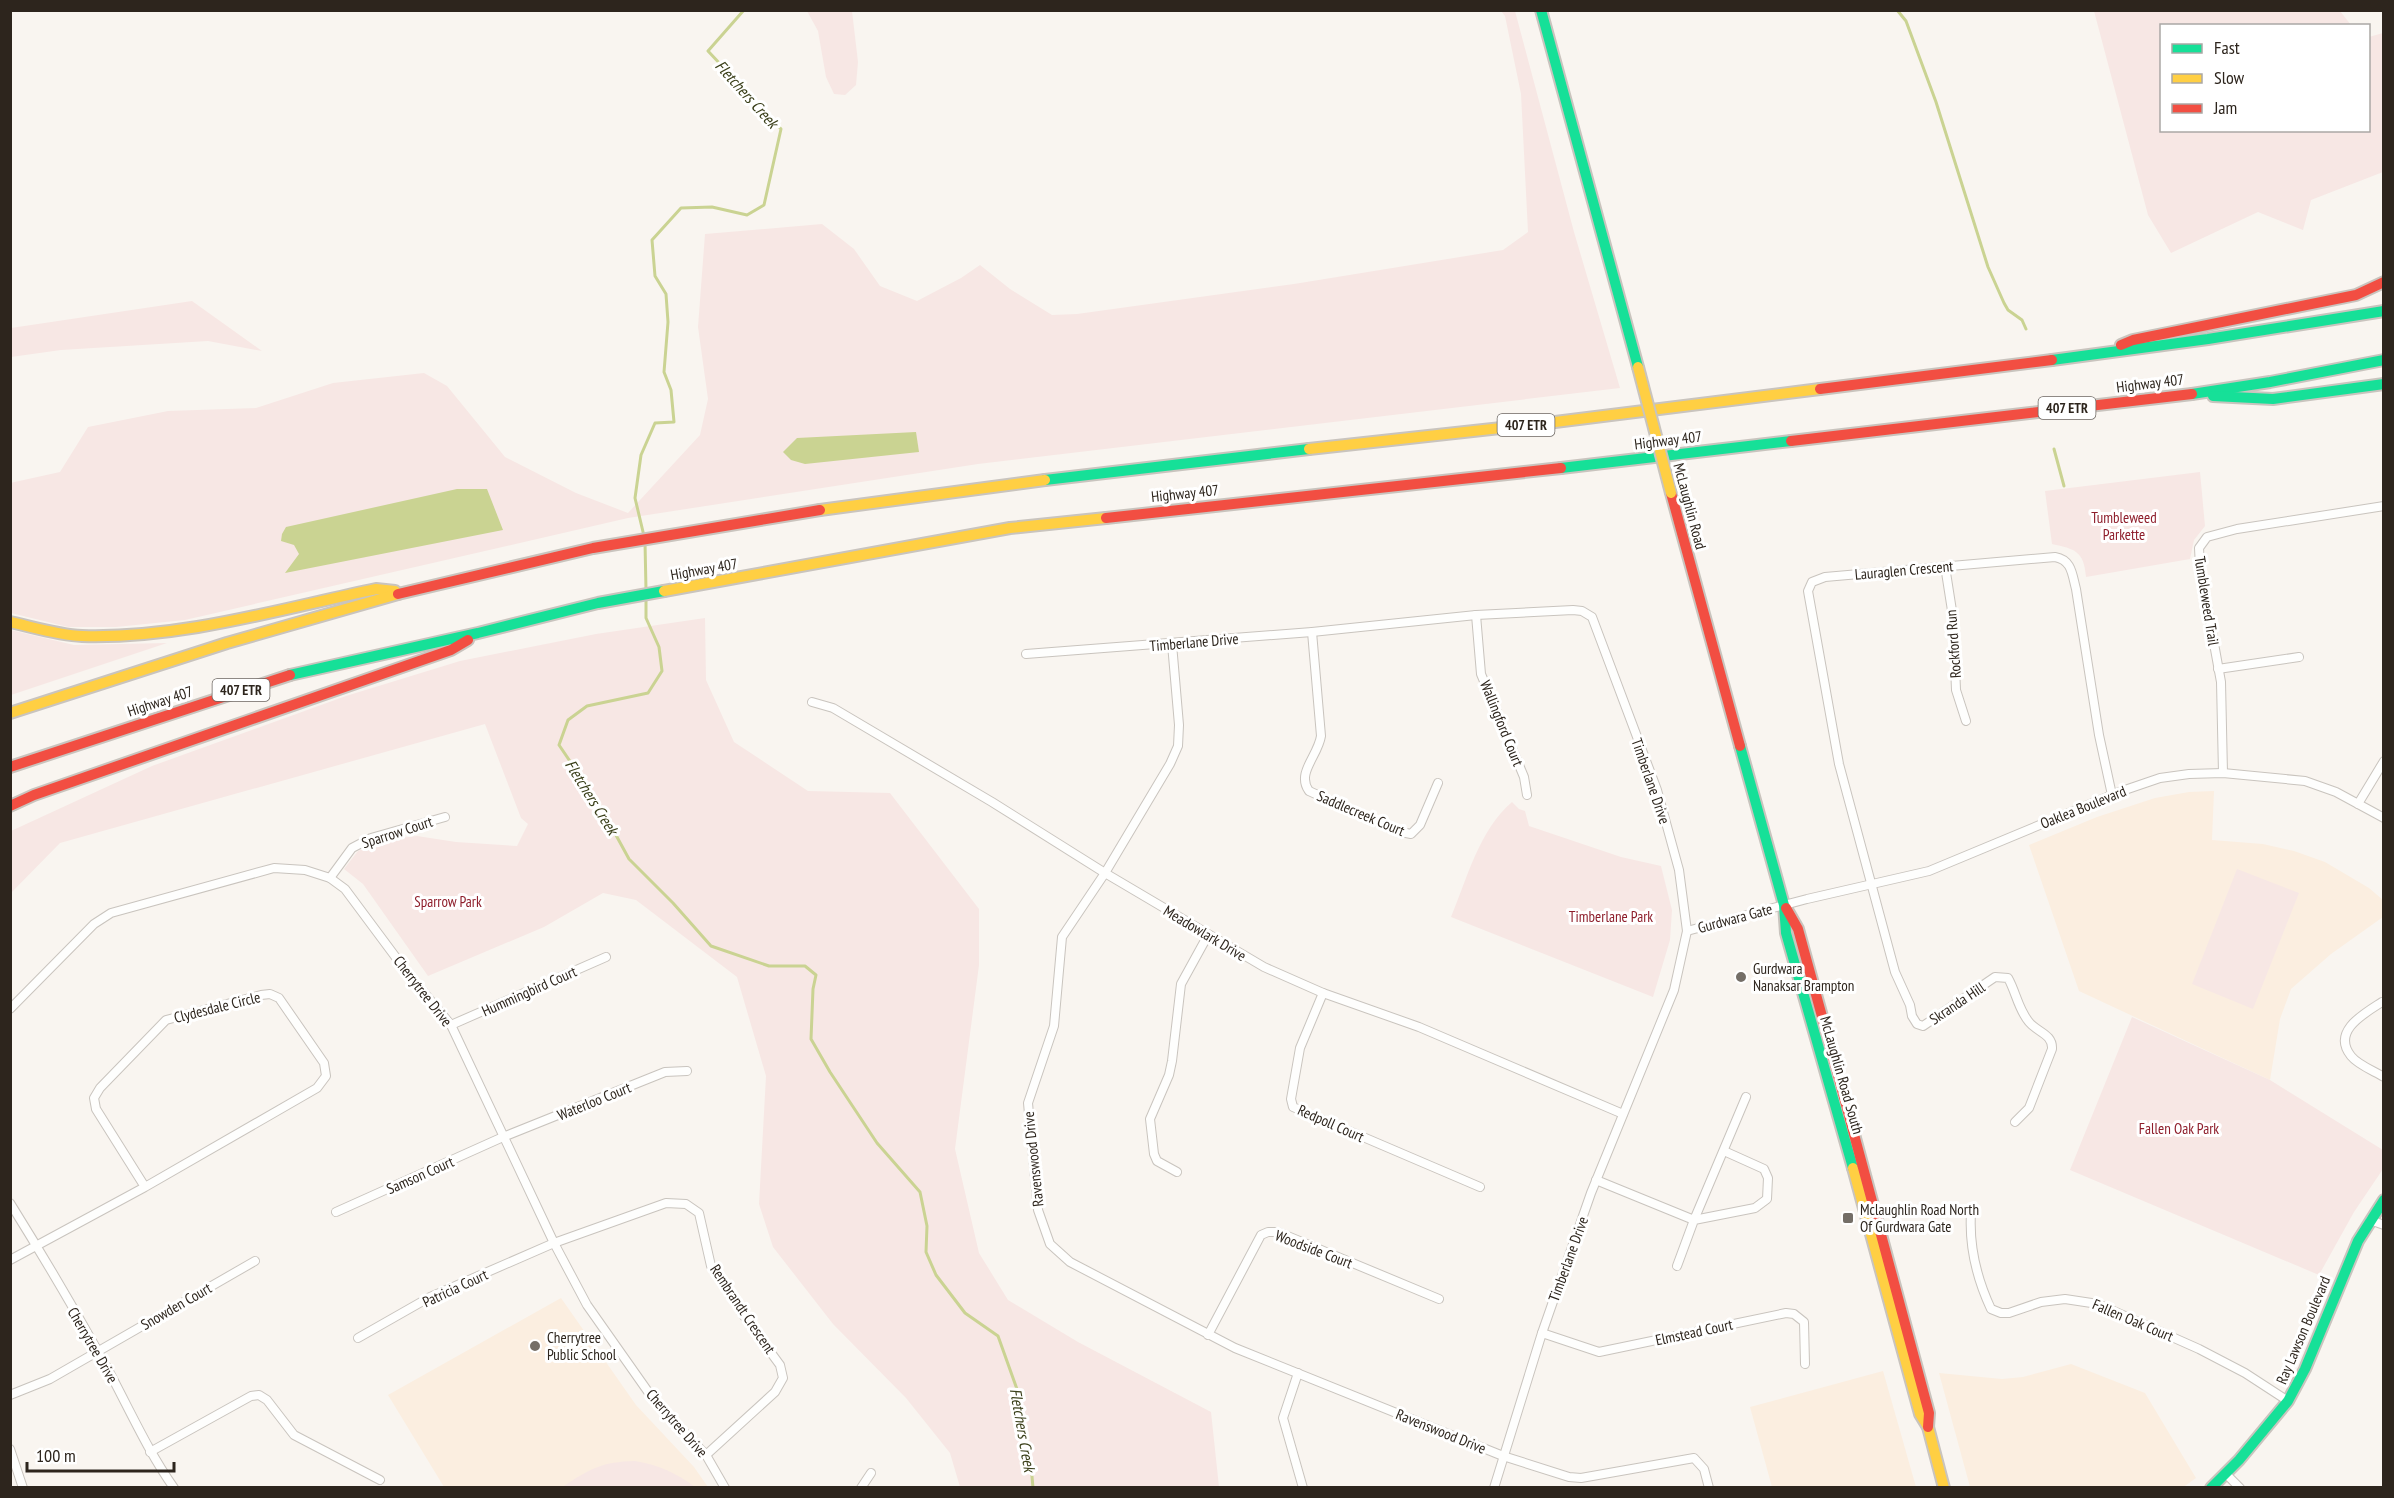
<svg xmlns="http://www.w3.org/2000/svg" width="2394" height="1498" viewBox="0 0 2394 1498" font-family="'PT Sans Narrow',sans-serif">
  <rect width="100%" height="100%" fill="#f9f5f0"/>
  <g fill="#fbeee0">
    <path d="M2214,791L2212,840L2263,844L2294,851L2325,862L2369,888L2383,900V917L2331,954L2291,989L2280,1019L2270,1080L2079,991L2029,845L2097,817L2155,798L2189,792Z"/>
    <path d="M561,1298L636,1405L694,1467L708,1487H444L388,1395Z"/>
    <path d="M2071,1364L2145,1393L2196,1478L2182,1488L1970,1487L1939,1373L2002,1379L2023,1377Z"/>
    <path d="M1883,1371L1916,1487H1772L1750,1407Z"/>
  </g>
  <g fill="#f7e7e4">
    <path d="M807,11H852L858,62L856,85L845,95L834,94L826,77L818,31Z"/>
    <path d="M1501,11H1515L1574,232L1620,388L978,464L628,518L185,620L116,627H68L11,613L10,483L60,472L88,427L168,411L256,408L333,383L424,373L447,386L505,457L576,493L628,513L700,435L708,399L698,327L705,234L822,224L854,249L880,286L917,301L961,278L980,265L1010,289L1052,315L1077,314L1294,284L1503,250L1528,232L1521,94L1505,16Z"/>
    <path d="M2094,11H2340L2351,25L2162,26V130H2368L2369,37L2383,33V172L2311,200L2303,230L2258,212L2171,253L2148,215Z"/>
    <path d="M192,301L262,351L208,341L61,350L11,357V328Z"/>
    <path d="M2200,472L2205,526L2194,540L2190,559L2086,577C2084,551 2075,549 2052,544L2045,491Z"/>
    <path d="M705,618L706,680L734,742L808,791L890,793L979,909V965L955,1149L979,1253L1008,1300L1078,1342L1211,1412L1219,1487H960L950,1453L906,1398L833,1324L773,1247L759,1204L766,1076L737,977L636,900L603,893L544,927L428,976L363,884L344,869L358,851L383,840L417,836L456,842L517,846L528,824L521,818L485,724L60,843L11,893V831L152,766L346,696L460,661L596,634Z"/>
    <path d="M11,630L74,645L167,643L11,695Z"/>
    <path d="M1512,802L1519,809L1525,811L1529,826L1621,857L1661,866L1672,910L1670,940L1653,997L1451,917C1467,879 1479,830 1512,802Z"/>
    <path d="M2237,869L2299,893L2253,1009L2192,984Z"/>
    <path d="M2132,1017L2270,1080L2383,1150V1169L2354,1212L2319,1275L2070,1170Z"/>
    <path d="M635,1461C659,1465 676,1473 695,1487L564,1486C591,1468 602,1462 635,1461Z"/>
  </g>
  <g fill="#cad392">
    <path d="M916,432L919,452L805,464L791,460L783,452L797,438Z"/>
    <path d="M457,489H487L503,530L285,573L299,554L294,545L281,541L282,534L286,527Z"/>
  </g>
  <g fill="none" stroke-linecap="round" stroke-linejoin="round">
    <g stroke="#cad392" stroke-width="3">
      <path d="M1897,10L1906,21L1936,102L1988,267L2004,303L2008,310L2022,320L2026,329"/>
      <path d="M2054,449L2064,486"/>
      <path d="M644,536L635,498L641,455L655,423L674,422L671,390L664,372L668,322L666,294L655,276L652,240L681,208L712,207L747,215L764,205L781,129L708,51L744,10"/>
      <path d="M645,542L646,590"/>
      <path d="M646,599V618L659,647L662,671L648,693L587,706L568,720L559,745L599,804L629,859L673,903L711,946L769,966H805L816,975L813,989L811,1039L830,1072L877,1143L920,1192L927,1226L926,1252L936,1275L965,1313L998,1336L1018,1392L1030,1453L1033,1488"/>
    </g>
    <defs>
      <g id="street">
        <path d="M1945,566L1953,617L1956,690L1966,721"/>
        <path d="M1476,615L1481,674L1524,777L1527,795"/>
        <path d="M1312,632L1321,736C1318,756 1296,773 1309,791L1396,831L1411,834L1420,825L1438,783"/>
        <path d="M1172,644L1179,725L1178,746L1170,764L1105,873L1062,937L1054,1026L1028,1103L1038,1210L1050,1244L1070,1262L1235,1348L1503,1456L1569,1477L1581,1478L1694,1458L1704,1469L1709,1488"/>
        <path d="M1026,654L1312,632L1476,615L1573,610L1582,611L1592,617L1657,790L1679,870L1687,931L1674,990L1591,1193L1542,1333L1494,1488"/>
        <path d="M2218,669L2299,657"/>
        <path d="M812,702L833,708L992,802L1105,873L1264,967L1323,993L1419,1027L1623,1114"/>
        <path d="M2223,773L2221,682L2200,567L2199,548L2207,537L2237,529L2384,506"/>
        <path d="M2358,804L2384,761"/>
        <path d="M330,878L352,848L371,838L445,817"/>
        <path d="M1687,931L1807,899L1929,871L2119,792L2160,778L2189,774L2223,773L2305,781L2336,792L2384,818"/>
        <path d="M1323,993L1300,1048L1291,1099L1293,1107L1480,1187"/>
        <path d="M2382,1002C2365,1013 2331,1031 2351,1056C2358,1065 2374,1071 2384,1077"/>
        <path d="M10,1009L94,924L111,913L274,868L305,870L330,878L345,889L406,971L451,1025L554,1243L587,1305L656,1403L706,1455L725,1488"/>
        <path d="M451,1025L606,957"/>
        <path d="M2015,1122L2029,1108L2052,1049C2053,1034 2037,1032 2029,1022C2018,1009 2016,992 2008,978L1995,977L1923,1026L1917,1024L1912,1016L1910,1005L1895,972L1839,764L1808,591L1812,582L1825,577L2055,557C2072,560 2072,574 2076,589L2099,735L2112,795"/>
        <path d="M1177,1172L1157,1161L1154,1154L1150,1119L1169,1075L1172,1061L1181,984L1208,935"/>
        <path d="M1596,1180L1694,1220L1746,1097"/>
        <path d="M10,1203C43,1256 75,1310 105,1364C128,1406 147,1450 174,1488"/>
        <path d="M336,1212L503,1137L665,1072L687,1071"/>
        <path d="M1971,1213C1969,1246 1977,1279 1991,1309L2001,1313H2009L2041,1302L2065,1299L2098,1304L2199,1349L2245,1373L2288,1401"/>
        <path d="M2370,1220L2384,1225"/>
        <path d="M10,1260L145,1187L317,1088L326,1076L324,1063L279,998L270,994L261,995L166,1020L100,1088L94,1098L96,1109L145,1187"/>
        <path d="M1677,1266L1694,1220L1755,1208L1767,1199L1768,1178L1764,1169L1724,1151"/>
        <path d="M1542,1333L1599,1352L1786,1313L1794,1314L1804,1322L1805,1364"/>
        <path d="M1208,1335L1261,1235L1268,1232H1278L1439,1299"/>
        <path d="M358,1338L430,1297L554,1243L666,1203L686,1204L699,1213L711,1266L744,1316L780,1365L783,1378L775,1392L706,1455"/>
        <path d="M1298,1373L1283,1418L1303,1488"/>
        <path d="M10,1395L50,1379L255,1261"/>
        <path d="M10,1449L23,1488"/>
        <path d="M150,1452L251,1396L259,1395L267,1400L294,1435L380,1480"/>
        <path d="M2226,1474L2240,1488"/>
        <path d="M861,1488L871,1473"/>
      </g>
      <g id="fast">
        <path d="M1541,10L1638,367"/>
        <path d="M2052,360L2208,339L2384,311"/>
        <path d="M2192,394L2270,382L2384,360"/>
        <path d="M2213,396L2273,399L2384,384"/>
        <path d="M1561,468L1791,441"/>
        <path d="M1045,480L1309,449"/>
        <path d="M290,675L478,633L598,603L664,591"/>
        <path d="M1740,746L1784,905L1786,933L1853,1168"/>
        <path d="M2211,1488L2239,1460L2288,1401L2305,1369L2358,1241L2384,1200"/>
      </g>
      <g id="slow">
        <path d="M1309,449L1555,422L1820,389"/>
        <path d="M820,510L1045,480"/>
        <path d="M664,591L1010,528L1106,518"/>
        <path d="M10,622C33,627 58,635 82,636C181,639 280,609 376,589L395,591"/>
        <path d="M10,713L227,643L398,594"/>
        <path d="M1853,1168L1920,1414L1928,1427L1944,1488"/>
      </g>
      <g id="jam">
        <path d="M2121,345L2133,340L2356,295L2384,282"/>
        <path d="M1820,389L2052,360"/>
        <path d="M1791,441L2192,394"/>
        <path d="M1671,493L1740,746"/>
        <path d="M1106,518L1561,468"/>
        <path d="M398,594L593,548L820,510"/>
        <path d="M10,767L290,675"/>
        <path d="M10,806L34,795L451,650L468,640"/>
        <path d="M1786,908L1798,929C1843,1090 1885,1252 1929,1413L1928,1427"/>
      </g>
    </defs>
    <use href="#street" stroke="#c9c4be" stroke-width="10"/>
    <use href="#fast" stroke="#c9c4be" stroke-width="14"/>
    <use href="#slow" stroke="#c9c4be" stroke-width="14"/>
    <use href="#jam" stroke="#c9c4be" stroke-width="14"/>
    <use href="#street" stroke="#fefefd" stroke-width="8"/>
    <use href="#fast" stroke="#16e098" stroke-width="10"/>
    <use href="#slow" stroke="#ffcf43" stroke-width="10"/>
    <use href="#jam" stroke="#f24e42" stroke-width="10"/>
    <defs>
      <path id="slow-bridge" d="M1638,367L1671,493"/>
    </defs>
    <use href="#slow-bridge" stroke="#c9c4be" stroke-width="14" stroke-linecap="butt"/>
    <use href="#slow-bridge" stroke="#ffcf43" stroke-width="10"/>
  </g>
  <g fill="#746e67" stroke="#fff" stroke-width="2">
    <circle cx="1741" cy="977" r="6"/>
    <rect x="1842" y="1212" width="12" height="12" rx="3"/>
    <circle cx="535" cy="1346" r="6"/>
  </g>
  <g text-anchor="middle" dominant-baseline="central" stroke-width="6" stroke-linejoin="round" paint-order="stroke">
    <g fill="#fff" stroke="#6c6661" stroke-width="1.5">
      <rect x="2038.5" y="397" width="57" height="22" rx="4.5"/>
      <rect x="1497.5" y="414" width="57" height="22" rx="4.5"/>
      <rect x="212.5" y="679" width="57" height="22" rx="4.5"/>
    </g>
    <g font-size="14" font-weight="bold" fill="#2d251d">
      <text x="2067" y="408">407 ETR</text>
      <text x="1526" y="425">407 ETR</text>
      <text x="241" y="690">407 ETR</text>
    </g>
    <g font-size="15" fill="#2d251d" stroke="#fff">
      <text transform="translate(2150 383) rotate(-7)">Highway 407</text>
      <text transform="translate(1668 440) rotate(-7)">Highway 407</text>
      <text transform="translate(1185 493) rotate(-6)">Highway 407</text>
      <text transform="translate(1690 506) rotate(75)">McLaughlin Road</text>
      <text transform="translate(704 569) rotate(-10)">Highway 407</text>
      <text transform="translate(1904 570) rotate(-5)">Lauraglen Crescent</text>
      <text transform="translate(2207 601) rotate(81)">Tumbleweed Trail</text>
      <text transform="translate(1194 642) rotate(-5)">Timberlane Drive</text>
      <text transform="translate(1953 644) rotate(-94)">Rockford Run</text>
      <text transform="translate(160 701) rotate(-18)">Highway 407</text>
      <text transform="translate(1502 723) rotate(68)">Wallingford Court</text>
      <text transform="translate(1651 781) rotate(71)">Timberlane Drive</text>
      <text transform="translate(2083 807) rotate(-22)">Oaklea Boulevard</text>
      <text transform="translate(1361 813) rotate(23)">Saddlecreek Court</text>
      <text transform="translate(397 832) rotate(-18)">Sparrow Court</text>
      <text transform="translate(1735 918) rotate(-15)">Gurdwara Gate</text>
      <text transform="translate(1205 933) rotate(31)">Meadowlark Drive</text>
      <text transform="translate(423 991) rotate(52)">Cherrytree Drive</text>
      <text transform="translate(529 991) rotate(-24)">Hummingbird Court</text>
      <text transform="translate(1957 1003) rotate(-34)">Skranda Hill</text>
      <text transform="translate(217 1007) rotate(-14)">Clydesdale Circle</text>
      <text transform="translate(1842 1075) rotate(74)">McLaughlin Road South</text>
      <text transform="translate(594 1101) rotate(-22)">Waterloo Court</text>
      <text transform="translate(1331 1123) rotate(24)">Redpoll Court</text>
      <text transform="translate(1033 1159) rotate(-96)">Ravenswood Drive</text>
      <text transform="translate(420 1175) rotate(-24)">Samson Court</text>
      <text transform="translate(1314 1249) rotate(21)">Woodside Court</text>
      <text transform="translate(1568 1259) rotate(-70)">Timberlane Drive</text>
      <text transform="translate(455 1288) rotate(-25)">Patricia Court</text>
      <text transform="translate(176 1306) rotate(-30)">Snowden Court</text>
      <text transform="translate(743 1309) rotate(56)">Rembrandt Crescent</text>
      <text transform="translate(2133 1320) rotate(23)">Fallen Oak Court</text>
      <text transform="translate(2303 1330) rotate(-67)">Ray Lawson Boulevard</text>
      <text transform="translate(1694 1332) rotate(-12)">Elmstead Court</text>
      <text transform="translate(93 1345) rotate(60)">Cherrytree Drive</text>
      <text transform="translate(677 1423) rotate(49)">Cherrytree Drive</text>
      <text transform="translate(1441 1431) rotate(22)">Ravenswood Drive</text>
    </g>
    <g font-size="15" fill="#8e1e2b" stroke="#fff">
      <text x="2124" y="517">Tumbleweed<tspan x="2124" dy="17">Parkette</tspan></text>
      <text x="448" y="901">Sparrow Park</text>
      <text x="1611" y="916">Timberlane Park</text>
      <text x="2179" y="1128">Fallen Oak Park</text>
    </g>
    <g font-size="15" fill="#2d251d" stroke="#fff" text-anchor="start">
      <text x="1753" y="968">Gurdwara<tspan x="1753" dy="17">Nanaksar Brampton</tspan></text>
      <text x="1860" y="1209">Mclaughlin Road North<tspan x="1860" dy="17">Of Gurdwara Gate</tspan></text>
      <text x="547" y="1337">Cherrytree<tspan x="547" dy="17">Public School</tspan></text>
    </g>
    <g font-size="16" font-style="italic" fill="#3a3f19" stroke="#fff">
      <text transform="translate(747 94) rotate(48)">Fletchers Creek</text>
      <text transform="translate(592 797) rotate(58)">Fletchers Creek</text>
      <text transform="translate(1023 1430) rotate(80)">Fletchers Creek</text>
    </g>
  </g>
  <rect width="2394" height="1498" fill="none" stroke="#2d251d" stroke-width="24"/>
  <rect x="2160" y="24" width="210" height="108" fill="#ffffff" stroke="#aba8a5" stroke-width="1.5"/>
  <rect x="2172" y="44" width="30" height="9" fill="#16e098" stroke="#aba8a5" stroke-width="1.5"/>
  <text x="2214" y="54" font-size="18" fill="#2d251d">Fast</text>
  <rect x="2172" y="74" width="30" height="9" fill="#ffcf43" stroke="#aba8a5" stroke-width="1.5"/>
  <text x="2214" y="84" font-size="18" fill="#2d251d">Slow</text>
  <rect x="2172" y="104" width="30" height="9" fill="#f24e42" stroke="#aba8a5" stroke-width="1.5"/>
  <text x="2214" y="114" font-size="18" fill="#2d251d">Jam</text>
  <path d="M27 1462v9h147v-9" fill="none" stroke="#2d251d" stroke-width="3"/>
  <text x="36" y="1462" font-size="18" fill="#2d251d" stroke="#ffffff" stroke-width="4.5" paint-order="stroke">100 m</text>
</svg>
